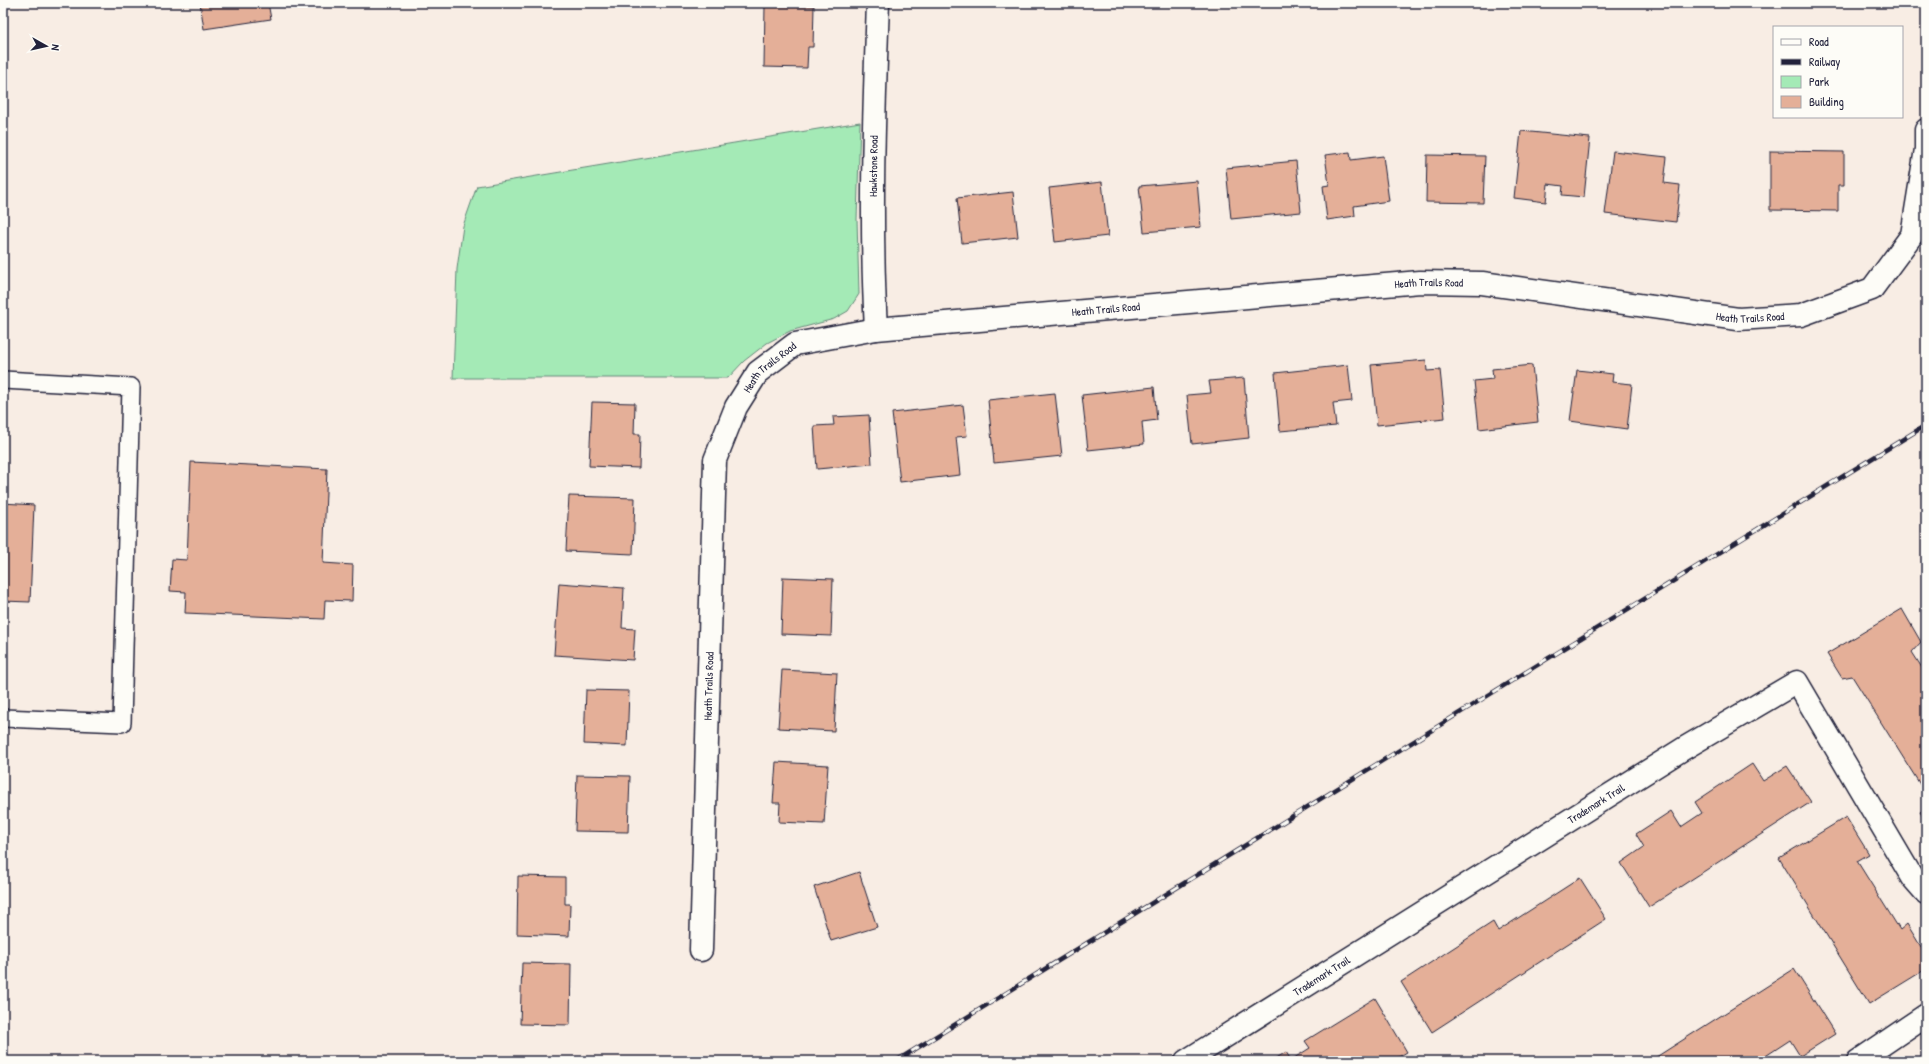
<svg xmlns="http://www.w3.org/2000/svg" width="1929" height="1064" viewBox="0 0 1929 1064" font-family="'Patrick Hand',sans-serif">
  <rect width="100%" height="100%" fill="#f8ede4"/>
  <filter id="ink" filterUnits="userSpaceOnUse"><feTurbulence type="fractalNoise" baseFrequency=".025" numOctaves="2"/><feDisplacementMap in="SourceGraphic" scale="8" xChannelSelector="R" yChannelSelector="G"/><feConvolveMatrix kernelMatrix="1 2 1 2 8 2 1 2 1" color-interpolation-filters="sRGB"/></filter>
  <g filter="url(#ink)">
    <path fill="#a4eab6" stroke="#638678" d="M860,122L857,219L859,294L848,311L834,319L790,331L767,343L744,361L728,378H453L457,269L463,226L477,186Z"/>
    <g fill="#e4af98" stroke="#22223b">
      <rect x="91" y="3" width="29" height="2"/>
      <path d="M200,3H268L271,19L204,29Z"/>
      <path d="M765,5L814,6L813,47H808L807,68L764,67Z"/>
      <path d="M1521,131L1590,138L1584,197L1562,195L1563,186L1548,184L1546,202L1514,198Z"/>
      <path d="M1613,151L1667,157L1664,183L1680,185L1676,222L1605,214Z"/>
      <path d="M1770,151L1844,152V185H1838V211L1770,210Z"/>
      <path d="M1350,152L1351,160L1383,156L1389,201L1354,206L1355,216L1327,220L1323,186L1329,185L1325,155Z"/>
      <path d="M1427,155L1485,156L1483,203L1426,202Z"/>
      <path d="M1296,161L1301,212L1231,219L1226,168Z"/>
      <path d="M1197,181L1201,227L1144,232L1139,186Z"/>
      <path d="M1102,182L1108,236L1055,242L1049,188Z"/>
      <path d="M1013,192L1018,237L962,243L957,198Z"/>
      <path d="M1426,360L1427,371L1440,370L1445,418L1377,425L1371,365Z"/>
      <path d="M1348,365L1352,401L1333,403L1336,426L1280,431L1275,373Z"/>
      <path d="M1532,365L1538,422L1479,429L1474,381L1493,379L1492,369Z"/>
      <path d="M1577,370L1613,374L1612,382L1632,384L1627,429L1570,421Z"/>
      <path d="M1244,378L1249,438L1192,444L1187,395L1211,393L1209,381Z"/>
      <path d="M1154,387L1157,420L1142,422L1144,444L1088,450L1082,395Z"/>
      <path d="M1055,393L1062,456L994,463L988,400Z"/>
      <path d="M592,402L635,403L634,434H640L639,468L589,466Z"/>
      <path d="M963,405L967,436L956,437L960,475L900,482L892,413Z"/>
      <path d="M869,415L872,464L817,469L814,426L834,425L833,417Z"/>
      <path d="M191,462L327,469L323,563L353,565L352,601L325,600L324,619L185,613L186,592L170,591L172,559L187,560Z"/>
      <path d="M569,496L635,498L633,554L566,551Z"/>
      <path d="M3,503L34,505L30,602L3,601Z"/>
      <path d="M783,577L833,579L831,636L781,634Z"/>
      <path d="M559,583L624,588L622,628L635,629L633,660L554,655Z"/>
      <path d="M1902,609L1921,642L1912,652L1926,674V794L1852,676L1842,678L1827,654Z"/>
      <path d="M782,670L837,673L834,731L778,728Z"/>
      <path d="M586,690L629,691L627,746L584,744Z"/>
      <path d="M776,762L828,765L824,824L779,822L780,803H773Z"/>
      <path d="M1752,764L1763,781L1787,766L1811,802L1649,907L1621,863L1644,847L1636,834L1671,811L1681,827L1702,813L1695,802Z"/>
      <path d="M577,775L630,776L628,832L575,831Z"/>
      <path d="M1926,808V822L1920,812Z"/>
      <path d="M1846,817L1869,854L1857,861L1900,930L1907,924L1926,955V969L1869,1004L1779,858Z"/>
      <path d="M859,872L877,927L831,941L814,887Z"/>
      <path d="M518,876L565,877V904H570L569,936L517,934Z"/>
      <path d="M1580,878L1606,919L1432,1032L1401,982L1493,922L1498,931Z"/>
      <path d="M522,963L571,964L570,1025L520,1024Z"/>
      <path d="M1794,969L1835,1034L1800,1056L1790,1040L1758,1061H1650Z"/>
      <path d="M1375,998L1407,1052L1392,1061H1272L1286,1052L1291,1060L1310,1048L1305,1041Z"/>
    </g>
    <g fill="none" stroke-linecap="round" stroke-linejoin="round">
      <defs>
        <path id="lane" d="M3,380L131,387L122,723L3,718"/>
        <g id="street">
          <path id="s1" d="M876,329C870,221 874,111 878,3"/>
          <path id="s2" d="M701,950L715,460L736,407L758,372L795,344L876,329L1420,282L1482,283L1738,319L1801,315L1872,289L1912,235L1926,149V130"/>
          <path id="s3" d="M1186,1061L1683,749L1797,682L1912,877L1926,893"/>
          <path d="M1858,1061L1926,1015"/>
        </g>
      </defs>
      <use href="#lane" stroke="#22223b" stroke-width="20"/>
      <use href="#street" stroke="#22223b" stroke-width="25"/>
      <use href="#lane" stroke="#fdfcf7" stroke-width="17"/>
      <use href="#street" stroke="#fdfcf7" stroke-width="22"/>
      <defs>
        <path id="rail" d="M896,1061L1926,425"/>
      </defs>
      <use href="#rail" stroke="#22223b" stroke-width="4.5"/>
      <use href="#rail" stroke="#fdfcf7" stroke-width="3" stroke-dasharray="9" stroke-linecap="butt"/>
    </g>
  </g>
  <g text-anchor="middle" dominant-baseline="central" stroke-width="3" stroke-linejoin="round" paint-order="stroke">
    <g font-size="11" fill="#22223b" stroke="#fdfcf7">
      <text stroke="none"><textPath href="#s1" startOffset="163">Hawkstone Road</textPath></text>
      <text stroke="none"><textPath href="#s2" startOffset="1272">Heath Trails Road</textPath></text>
      <text stroke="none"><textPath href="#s2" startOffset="948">Heath Trails Road</textPath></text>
      <text stroke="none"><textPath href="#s2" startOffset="1596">Heath Trails Road</textPath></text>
      <text stroke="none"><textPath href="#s2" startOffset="600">Heath Trails Road</textPath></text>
      <text stroke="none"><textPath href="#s2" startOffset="264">Heath Trails Road</textPath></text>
      <text stroke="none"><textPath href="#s3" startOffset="484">Trademark Trail</textPath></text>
      <text stroke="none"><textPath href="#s3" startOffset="160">Trademark Trail</textPath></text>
    </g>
  </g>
  <rect width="1929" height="1064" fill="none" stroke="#fdfcf7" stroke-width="16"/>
  <rect x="8" y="8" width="1913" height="1048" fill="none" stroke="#22223b" stroke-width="1.5" filter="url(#ink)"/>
  <rect x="1773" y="26" width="130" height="92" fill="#fdfcf7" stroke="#a5a5ac"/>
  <rect x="1781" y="39" width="20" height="6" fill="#fdfcf7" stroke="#a5a5ac"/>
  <text x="1809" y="46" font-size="12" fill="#22223b">Road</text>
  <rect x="1781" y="59" width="20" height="6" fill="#22223b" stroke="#a5a5ac"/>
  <text x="1809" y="66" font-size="12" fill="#22223b">Railway</text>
  <rect x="1781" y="76" width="20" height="12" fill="#a4eab6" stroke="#a5a5ac"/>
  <text x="1809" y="86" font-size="12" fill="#22223b">Park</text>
  <rect x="1781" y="96" width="20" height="12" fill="#e4af98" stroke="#a5a5ac"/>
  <text x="1809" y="106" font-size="12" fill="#22223b">Building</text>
  <g transform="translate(46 46) rotate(98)" stroke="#fdfcf7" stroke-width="3" paint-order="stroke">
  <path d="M0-3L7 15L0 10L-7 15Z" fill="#22223b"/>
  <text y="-6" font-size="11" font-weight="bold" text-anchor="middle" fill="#22223b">N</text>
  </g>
</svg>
